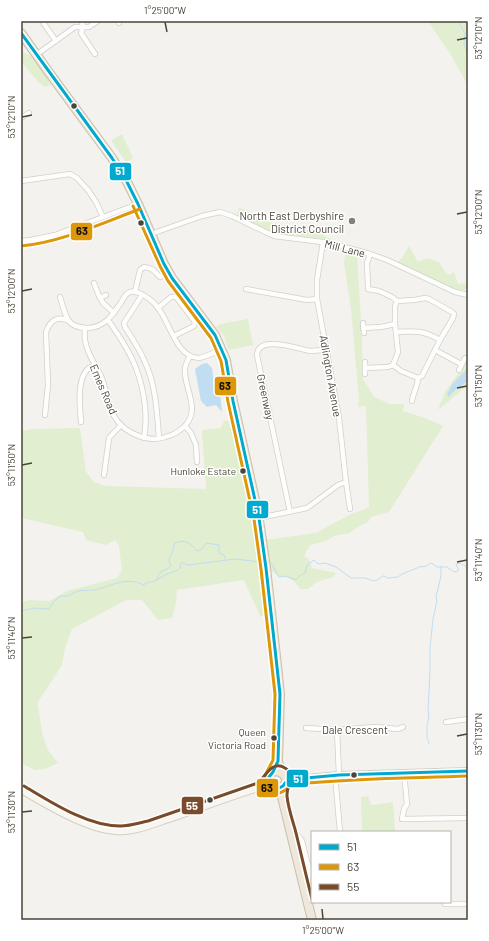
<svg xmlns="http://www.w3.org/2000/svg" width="489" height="941" viewBox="0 0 489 941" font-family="Barlow,sans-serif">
  <rect width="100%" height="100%" fill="#f4f2ee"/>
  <g fill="#e1eecf">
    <path d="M428,21H468V86L451,55Z"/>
    <path d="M21,49L22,52L30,55L40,67L51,85L45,87C37,82 28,69 21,61Z"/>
    <path d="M122,134L133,158L130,160L128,165L112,142V140Z"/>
    <path d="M239,208L246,210L261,220L282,225L301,228L323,235L332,240L281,234L259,228L237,214Z"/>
    <path d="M409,246L418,262L427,258L439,262L443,269L448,275L454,272L458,284L468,283V290H459L441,284L396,263L402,258Z"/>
    <path d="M346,249L357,253L362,339L363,379L374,397L390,404H404L403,411L425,418L443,426L389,512L371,517L368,522L363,524L349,533L343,534L334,536L326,541L310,545L304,556L309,560L312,568L336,573L332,578C322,579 316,582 308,589H300L294,581L287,577H280L270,570L265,540L316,533L351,514L363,510L369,507L366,406L358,407L359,400L351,309L344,263Z"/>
    <path d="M248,319L253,345L229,350L224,336L216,326L225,323Z"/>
    <path d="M468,357V368L454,383L452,393L468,381V385L438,410L445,392L460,371Z"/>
    <path d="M231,420L254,517L258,540L267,617L260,616L244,580L177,590L176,603L172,618L158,620L142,600H126L72,629L65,648L62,665L38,702V706L42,733L48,750L58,763L45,769L35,770L21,763V602L30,600L49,601L67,591L117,578L122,571L119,545L115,540L106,545L86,540L83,532L21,518V431L32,429L80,428L86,472L94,482L105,486L206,489L202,430L221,428L224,421Z"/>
    <path d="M368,796L371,805L393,802L395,832H362L361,797Z"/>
  </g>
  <g fill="#c0ddf1">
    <path d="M207,363L212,368L214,384L220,393L222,412L216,405L207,407L201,401L195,369L202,364Z"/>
    <path d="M468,368V381L452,393L449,397L447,394L453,383Z"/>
  </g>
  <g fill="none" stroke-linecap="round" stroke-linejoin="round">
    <g stroke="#c0ddf1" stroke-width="1">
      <path d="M456,21L459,23L465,33L464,45L468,53"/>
      <path d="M268,562L272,564L275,570L279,577L286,576L296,580L301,575L305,573L307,565L314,560L318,564L325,563L336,567L351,578H365L374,581L377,580L383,576H384L388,578L398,577L402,574L417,568L419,567L427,566L430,563L433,564L437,567H447L454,572L458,571V569L456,564C462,562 463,566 468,567"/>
      <path d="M157,579C159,568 166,572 171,566C167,559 171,556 173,550C173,548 174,546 175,543C185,539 191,543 197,551L201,550L206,543L219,545V553L224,555L225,559"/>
      <path d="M21,611L34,608L47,609H49C52,605 55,599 59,597C62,595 65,597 68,596C71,595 73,593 76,592C82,589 89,591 95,590C110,586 128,576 143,585L149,582H153L167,574L178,570L180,568L181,563H183L188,565L235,559L261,562"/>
      <path d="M428,744L429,742L427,738V726L429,717L428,711L430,671V648L433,619L437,601L436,597L441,576V567"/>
    </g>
    <defs>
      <g id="street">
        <path d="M42,21L56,41"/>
        <path d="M82,21L83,27L81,33L95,54"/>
        <path d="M118,21L119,23"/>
        <path d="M36,55L75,27H89L98,21"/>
        <path d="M21,118L29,113"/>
        <path d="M21,181L70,174L77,178L88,190L96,202L103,217"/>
        <path d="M151,234L202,216L220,212L232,216L274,236L330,243L370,254L387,260L455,292L468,295"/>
        <path d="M21,241L31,240L55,235L138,204"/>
        <path d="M323,242L317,280V299L339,418L346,482L350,509"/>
        <path d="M370,254L367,263L368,286V289L379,291L392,297L397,301L414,300L425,298L429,299L452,312L454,314L453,318L440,340L422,376L418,378C418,386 413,393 412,401"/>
        <path d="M94,283L99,296L103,303L114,313"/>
        <path d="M246,289L307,300L317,299"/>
        <path d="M135,292L140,270L144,267C153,268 154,271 160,277L162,276"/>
        <path d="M142,295L124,323L125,327C132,338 140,350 145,362C156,385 157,413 159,438"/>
        <path d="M60,297C62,303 65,315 68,320C72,326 81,328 88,328C106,327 113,314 122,301C124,297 126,293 130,292C132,291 137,292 139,293C146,296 154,302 158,308C170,322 176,358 199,358C206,357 215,352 222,349"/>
        <path d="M100,298L106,295"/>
        <path d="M158,308L171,297H176L195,322L194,326L174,336"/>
        <path d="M108,320C118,334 130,352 136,368C144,390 148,415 144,438"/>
        <path d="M363,323L364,333"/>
        <path d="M85,328C85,332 84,336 85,340C87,354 95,364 101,376C110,398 107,420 132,433C140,437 146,439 155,439C167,438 177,434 185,426C200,409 186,392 185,373C184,368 187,361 190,356"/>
        <path d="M363,328L381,327L395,324"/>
        <path d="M396,332C416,331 422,330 440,340"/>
        <path d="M435,350L461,364"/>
        <path d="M365,362V374"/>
        <path d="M393,365L398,352L395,324V306L397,301"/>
        <path d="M393,365L401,371L418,378"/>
        <path d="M365,368L388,367L393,365"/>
        <path d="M459,370L465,358"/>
        <path d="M45,415L48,385L46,332C50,321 57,315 69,321"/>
        <path d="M81,422C80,408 76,378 89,368C90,368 94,366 95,365"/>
        <path d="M185,426L191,433L196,445L197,462"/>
        <path d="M104,475L109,438L121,425"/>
        <path d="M290,512L257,355C258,334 299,349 310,351C315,351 321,350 326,349"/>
        <path d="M259,518L307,508L338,485L346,482"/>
        <path d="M446,722L468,719"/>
        <path d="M306,728L337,730L375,727L398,729L403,727"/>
        <path d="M337,730L339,775"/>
        <path d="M404,772L407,804L404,809L402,819L468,818"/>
        <path d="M335,775L340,832"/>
        <path d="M291,835C297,834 299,836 302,841L312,881"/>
        <path d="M445,904H468"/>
      </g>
      <g id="secondary">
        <path d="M285,783L295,779L339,775L468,771"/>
        <path d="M21,790C47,805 86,829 116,831C132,833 153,824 169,819C200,808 230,797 261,787L272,786"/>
      </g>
      <g id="highway">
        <path d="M21,33L50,74L112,158L127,182L138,204L164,264L172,278L215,335L226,360L233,401L258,513L266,568L276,656L280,694L278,761L281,772"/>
        <path d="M278,761L273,772L269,777C269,784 271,784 275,788C278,791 280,795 282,797L312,920"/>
        <path d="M276,771C282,772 287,775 286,782C285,784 284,785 283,787C282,791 282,794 282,797"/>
      </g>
    </defs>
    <use href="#street" stroke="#d2d0cb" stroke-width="6"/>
    <use href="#secondary" stroke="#d3cfc5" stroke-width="8"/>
    <use href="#highway" stroke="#ccbfa9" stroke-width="10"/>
    <use href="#street" stroke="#fdfdfc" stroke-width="4.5"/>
    <use href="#secondary" stroke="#f7f6f1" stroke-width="6"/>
    <use href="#highway" stroke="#ede8db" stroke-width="8"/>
    <defs>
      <path id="bus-1" d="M21,33L112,158L127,182L138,204L164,264L172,278L215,335L226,360L233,401L259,518L266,568L280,694L278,761L273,772L269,777L270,784L275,788H279L283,786L285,783L295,779L339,775L468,771"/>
      <g id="bus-2">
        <path d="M133,206L160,266L168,281L211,338L221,361L228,402L254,519L261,569L275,694L273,760C268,771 257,782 271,791C281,798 288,786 296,784C300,783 304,783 308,783C361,778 415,778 468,776"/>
        <path d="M21,246C62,242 102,223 140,209"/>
      </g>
      <path id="bus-3" d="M24,786C51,802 87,826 120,826C130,826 139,823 148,821L258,783C266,776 272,760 285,768C297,775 286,786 287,796C288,807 292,819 295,829C301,853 306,876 312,899"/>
    </defs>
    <use href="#bus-1" stroke="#fff" stroke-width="6"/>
    <use href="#bus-2" stroke="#fff" stroke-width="6"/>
    <use href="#bus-3" stroke="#fff" stroke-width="6"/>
    <use href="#bus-1" stroke="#00a9ce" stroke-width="3"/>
    <use href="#bus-2" stroke="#dd9709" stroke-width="3"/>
    <use href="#bus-3" stroke="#7a4b2a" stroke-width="3"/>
  </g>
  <path fill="none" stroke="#4b4439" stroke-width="1.5" d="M165,22L167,32M457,40L467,38M22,117L32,115M457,214L467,212M22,291L32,289M457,388L467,386M22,465L32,463M457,562L467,560M22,638L32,637M457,736L467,734M22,812L32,811M322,909L323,919"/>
  <g fill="#4b4439" stroke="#fff" stroke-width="1.5">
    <circle cx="74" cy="106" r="3.5"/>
    <circle cx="141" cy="223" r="3.5"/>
    <circle cx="243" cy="471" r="3.5"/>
    <circle cx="274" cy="738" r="3.5"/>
    <circle cx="354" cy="775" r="3.5"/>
    <circle cx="210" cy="800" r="3.5"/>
  </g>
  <circle fill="#868178" stroke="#fff" stroke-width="1.5" cx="352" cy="221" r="4"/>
  <g text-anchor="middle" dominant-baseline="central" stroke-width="3" stroke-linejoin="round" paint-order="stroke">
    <g font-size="10" fill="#4b4439" stroke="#fff" text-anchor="end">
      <text x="236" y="471">Hunloke Estate</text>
      <text x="266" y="732">Queen<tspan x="266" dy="13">Victoria Road</tspan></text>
    </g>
    <g font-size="11" fill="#4b4439" stroke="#fff" text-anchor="end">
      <text x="344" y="215">North East Derbyshire<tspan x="344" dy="13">District Council</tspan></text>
    </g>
    <g font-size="11" fill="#4b4439" stroke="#fff">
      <text transform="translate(345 248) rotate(14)">Mill Lane</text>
      <text transform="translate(331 376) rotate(80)">Adlington Avenue</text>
      <text transform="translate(104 389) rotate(67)">Emes Road</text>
      <text transform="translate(266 397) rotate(78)">Greenway</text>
      <text x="355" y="729">Dale Crescent</text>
    </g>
  </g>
  <g stroke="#fff" stroke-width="1.5">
    <rect x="109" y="162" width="23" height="19" rx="4" fill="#00a9ce"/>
    <rect x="70" y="222" width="23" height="19" rx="4" fill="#dd9709"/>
    <rect x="214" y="376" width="23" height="20" rx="4" fill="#dd9709"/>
    <rect x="246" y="500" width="23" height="19" rx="4" fill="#00a9ce"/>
    <rect x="286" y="769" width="23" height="19" rx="4" fill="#00a9ce"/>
    <rect x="256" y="778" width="23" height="20" rx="4" fill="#dd9709"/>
    <rect x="181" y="796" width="23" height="19" rx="4" fill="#7a4b2a"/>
  </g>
  <g font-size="11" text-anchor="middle" font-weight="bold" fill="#fff">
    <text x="120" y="175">51</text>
    <text x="257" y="514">51</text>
    <text x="298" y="783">51</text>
    <text x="192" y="810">55</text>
  </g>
  <g font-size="11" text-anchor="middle" font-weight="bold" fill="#111">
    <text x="82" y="235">63</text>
    <text x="225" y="390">63</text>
    <text x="267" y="792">63</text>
  </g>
  <rect width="489" height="941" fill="none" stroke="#ffffff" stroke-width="44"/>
  <rect x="311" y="831" width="140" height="72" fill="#ffffff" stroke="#b7b4b0"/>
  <rect x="319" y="844" width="20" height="6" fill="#00a9ce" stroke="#b7b4b0"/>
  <text x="347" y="851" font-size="12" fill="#4b4439">51</text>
  <rect x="319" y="864" width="20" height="6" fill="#dd9709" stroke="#b7b4b0"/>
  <text x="347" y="871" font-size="12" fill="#4b4439">63</text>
  <rect x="319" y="884" width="20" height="6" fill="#7a4b2a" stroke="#b7b4b0"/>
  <text x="347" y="891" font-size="12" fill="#4b4439">55</text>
  <rect x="22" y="22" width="445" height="897" fill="none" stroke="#4b4439" stroke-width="1.5"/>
  <g font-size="10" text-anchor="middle" fill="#4b4439">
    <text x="165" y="14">1°25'00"W</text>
    <text transform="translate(478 38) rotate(-90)" y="4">53°12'10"N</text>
    <text transform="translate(11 117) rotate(-90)" y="4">53°12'10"N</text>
    <text transform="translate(478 212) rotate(-90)" y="4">53°12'00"N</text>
    <text transform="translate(11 291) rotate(-90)" y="4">53°12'00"N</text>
    <text transform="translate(478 386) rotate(-90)" y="4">53°11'50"N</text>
    <text transform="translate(11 465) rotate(-90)" y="4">53°11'50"N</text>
    <text transform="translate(478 560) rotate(-90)" y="4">53°11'40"N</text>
    <text transform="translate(11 638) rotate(-90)" y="4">53°11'40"N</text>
    <text transform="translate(478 734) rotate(-90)" y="4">53°11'30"N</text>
    <text transform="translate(11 812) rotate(-90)" y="4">53°11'30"N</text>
    <text x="323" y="934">1°25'00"W</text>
  </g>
</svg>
